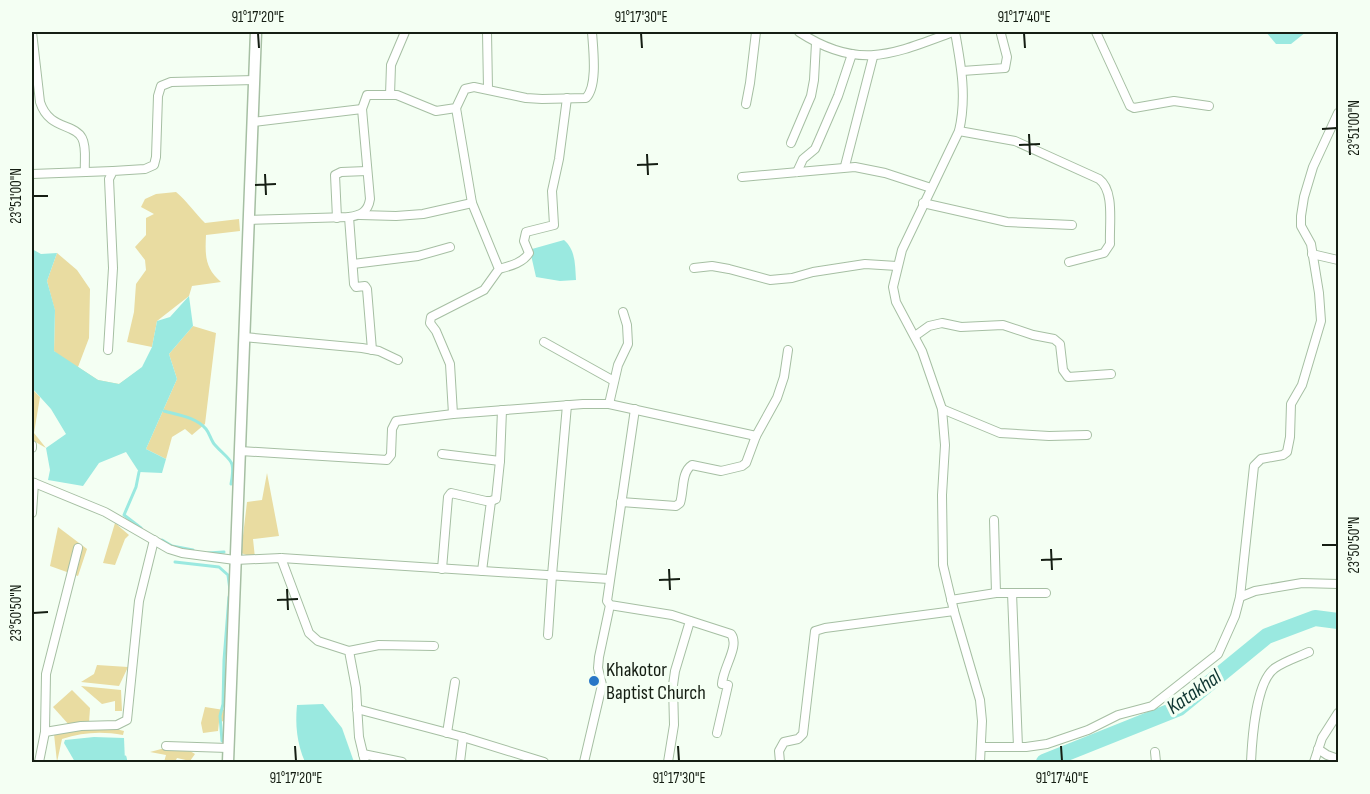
<svg xmlns="http://www.w3.org/2000/svg" width="1370" height="794" viewBox="0 0 1370 794" font-family="'Sofia Sans Condensed',sans-serif">
  <rect width="100%" height="100%" fill="#f4fff3"/>
  <g fill="#e9dca1">
    <path d="M176,192C187,201 195,213 205,223L239,219L240,231L206,235C205,256 205,268 221,282L192,286L189,296L157,321L152,347L127,342L134,312L136,284L146,270L145,260L135,247L146,235V218L154,214L141,207L145,199L156,194Z"/>
    <path d="M57,253L77,270L90,289L89,338L78,367L98,380L119,384L142,368L106,399L54,351L55,311L47,281Z"/>
    <path d="M193,326L216,333L205,424L192,435L185,429L172,437L166,459L146,449L177,379L169,354Z"/>
    <path d="M32,389L40,397L34,433L46,448L32,440Z"/>
    <path d="M267,473L279,536L253,539L255,558L241,553L247,502L262,500Z"/>
    <path d="M115,523L129,535L125,539L115,565L103,563Z"/>
    <path d="M58,527L87,549L78,576L50,566Z"/>
    <path d="M97,665L128,667L119,686L81,682L94,674Z"/>
    <path d="M81,686L121,690L122,711H115V701L102,704Z"/>
    <path d="M72,690L90,708L89,723L70,726L53,707Z"/>
    <path d="M205,707L224,710V721L219,722L218,731L203,733L201,723Z"/>
    <path d="M108,727L124,731L123,735C102,731 83,732 62,739L57,762L54,734L69,730Z"/>
    <path d="M165,748H185L195,754L190,761L177,758L175,762H164L166,755L150,752Z"/>
  </g>
  <g fill="#9ae9e0">
    <path d="M1266,32H1306L1291,44H1276Z"/>
    <path d="M564,240C576,250 575,266 576,280L560,281L536,277L531,255L532,249Z"/>
    <path d="M32,249L41,254L57,253L47,281L55,310L54,351L98,380L119,384L142,367L152,347L157,321L170,317L189,296L193,326L169,354L177,379L146,449L166,459L162,473L139,472L126,452L99,463L83,486L48,480L50,470L46,448L66,434L51,409L32,388V369L34,370L32,358Z"/>
    <path d="M323,704L342,728L354,762H305C297,744 295,725 297,705Z"/>
    <path d="M94,737L124,738L125,762H75L64,743L65,740Z"/>
  </g>
  <g fill="none" stroke-linecap="round" stroke-linejoin="round">
    <g stroke="#9ae9e0" stroke-width="3">
      <path d="M164,411C178,415 196,417 206,429C210,434 211,441 215,445C230,462 236,458 231,484"/>
      <path d="M139,472L136,487L124,515L141,528"/>
      <path d="M162,540L172,546L193,550"/>
      <path d="M208,553L224,552"/>
      <path d="M175,562L219,567L228,575L230,590"/>
      <path d="M222,741L220,716L223,704L224,660L229,597"/>
      <path d="M125,757L126,762"/>
    </g>
    <path stroke="#9ae9e0" stroke-width="16" d="M1044,762L1179,708L1267,636L1315,618L1338,621"/>
    <defs>
      <g id="minor">
        <path d="M32,32L40,102C49,130 74,123 82,138C87,147 84,162 85,172"/>
        <path d="M487,32L488,89"/>
        <path d="M799,32C859,71 893,54 953,32"/>
        <path d="M955,32C961,65 967,97 959,131L902,250L893,287L896,302L922,351L942,409L945,445L942,495L943,565L954,611L980,700L982,721L980,762"/>
        <path d="M1096,32L1130,106L1134,108L1174,101L1209,106"/>
        <path d="M962,71L1005,68L1007,57L1001,34"/>
        <path d="M390,95L391,65L405,32"/>
        <path d="M746,104L750,83L756,32"/>
        <path d="M253,122L362,109"/>
        <path d="M959,131L1015,141L1099,179C1115,191 1109,224 1110,244L1104,253L1069,262"/>
        <path d="M791,143L811,96L814,80L816,43"/>
        <path d="M845,166L873,57"/>
        <path d="M797,172L803,159L815,149L819,140L838,96L852,54"/>
        <path d="M32,174L113,171"/>
        <path d="M742,177L855,167L885,173L931,188"/>
        <path d="M923,203L1007,222L1072,225"/>
        <path d="M360,215L396,216L423,214L472,203"/>
        <path d="M349,217L354,284L356,287L365,286L367,289L372,350"/>
        <path d="M337,218L335,175L341,172L367,171"/>
        <path d="M249,220L349,217C361,215 368,212 370,199L362,109L367,95H397L436,111L456,108L465,89L474,87L526,98L542,99L586,98C598,86 593,48 592,32"/>
        <path d="M1312,254L1338,260"/>
        <path d="M353,264L418,256L450,247"/>
        <path d="M694,268L712,266L729,269L770,280L792,278L813,272L865,264L897,266"/>
        <path d="M499,269C510,266 523,263 529,253L524,241L526,232L554,225L552,191L559,159L567,98"/>
        <path d="M915,336L929,326L942,323L961,327L1003,325L1033,335L1054,339L1060,344L1063,370L1068,377L1111,374"/>
        <path d="M244,337L362,348L379,351L398,360"/>
        <path d="M544,342L614,381"/>
        <path d="M108,350L113,268L109,179L113,171L145,169L154,165L156,157L158,96L161,86L171,82L255,80"/>
        <path d="M609,404L618,365L628,344L627,325L623,312"/>
        <path d="M635,409L607,601L610,605L672,615L731,634C740,646 723,667 722,684L728,685L717,733"/>
        <path d="M942,409L1000,433L1049,436L1087,435"/>
        <path d="M453,414L450,364L436,331L430,323L431,317L484,290L499,269L472,203L456,108"/>
        <path d="M32,445V448"/>
        <path d="M240,451L387,460L391,455L392,429L396,421L453,414L583,404H609L756,436"/>
        <path d="M442,454L500,461"/>
        <path d="M32,482L105,512L169,549L182,553L235,560L281,558L609,579"/>
        <path d="M621,502L676,506L680,503C684,491 681,472 692,465L721,471L742,466L746,463L756,436L777,398L784,377L788,350"/>
        <path d="M32,513L34,483"/>
        <path d="M994,520L996,593"/>
        <path d="M281,558L309,633L318,641L349,651L356,688L359,737L365,762"/>
        <path d="M442,569L448,497L451,493L486,501H491L496,499L500,461L502,410"/>
        <path d="M482,571L491,501"/>
        <path d="M1012,593L1018,747"/>
        <path d="M1240,597L1255,591L1302,583L1338,584"/>
        <path d="M951,600L996,593H1046"/>
        <path d="M548,635L552,575L567,405"/>
        <path d="M349,651L379,645L434,646"/>
        <path d="M357,709L463,737L544,762"/>
        <path d="M45,732L81,726L117,725L127,720L139,601L154,540"/>
        <path d="M447,733L455,682"/>
        <path d="M166,746L228,748"/>
        <path d="M982,747H1026L1047,744L1088,730L1118,715L1152,706L1218,654L1235,616L1240,597L1254,466L1261,459L1283,455L1287,452L1290,437L1291,404L1302,385L1321,321L1319,293L1311,244L1301,226V216L1304,197L1313,167L1338,113"/>
        <path d="M1318,749L1327,755L1338,759"/>
        <path d="M1155,752L1156,762"/>
        <path d="M363,754L402,762"/>
        <path d="M39,762L45,732L46,674L78,548"/>
        <path d="M460,762L463,737"/>
        <path d="M584,762L602,685L598,668L599,657L610,605"/>
        <path d="M668,762L674,725L673,685L675,671L690,621"/>
        <path d="M780,762L779,751L784,742L798,739L803,734L815,631L825,628L954,611"/>
        <path d="M1251,762C1252,740 1256,681 1275,668C1285,661 1298,657 1309,652"/>
        <path d="M1314,762L1322,738L1338,713"/>
      </g>
      <path id="tertiary" d="M228,762L256,32"/>
    </defs>
    <use href="#minor" stroke="#a6bfa3" stroke-width="10"/>
    <use href="#tertiary" stroke="#a6bfa3" stroke-width="13"/>
    <use href="#minor" stroke="#fff" stroke-width="8"/>
    <use href="#tertiary" stroke="#fff" stroke-width="10"/>
  </g>
  <path fill="none" stroke="#151e13" stroke-width="2" d="M258,33L259,48M641,33L642,48M1024,33L1025,48M1322,129L1337,128M1029,134L1030,155M1019,145L1040,144M647,154L648,175M637,165L658,164M265,174L266,195M255,185L276,184M33,196H48M1322,545H1337M1051,549L1052,570M1041,560L1062,559M669,569L670,590M659,580L680,579M287,589L288,610M277,600L298,599M33,613L48,612M295,746L296,761M678,746L679,761M1061,746L1062,761"/>
  <circle fill="#2977c7" stroke="#f4fff3" stroke-width="2" cx="594" cy="681" r="6"/>
  <g text-anchor="middle" dominant-baseline="central" stroke-width="6" stroke-linejoin="round" paint-order="stroke">
    <g font-size="20" fill="#151e13" stroke="#f4fff3" text-anchor="start">
      <text x="606" y="670">Khakotor<tspan x="606" dy="23">Baptist Church</tspan></text>
    </g>
    <g font-size="21" font-style="italic" fill="#0f3632" stroke="#f4fff3">
      <text transform="translate(1194 692) rotate(-35)">Katakhal</text>
    </g>
  </g>
  <rect width="1370" height="794" fill="none" stroke="#f4fff3" stroke-width="66"/>
  <rect x="33" y="33" width="1304" height="728" fill="none" stroke="#151e13" stroke-width="2"/>
  <g font-size="15" text-anchor="middle" fill="#151e13">
    <text x="258" y="22">91°17'20"E</text>
    <text x="641" y="22">91°17'30"E</text>
    <text x="1024" y="22">91°17'40"E</text>
    <text transform="translate(1354 128) rotate(-90)" y="5">23°51'00"N</text>
    <text transform="translate(16 196) rotate(-90)" y="5">23°51'00"N</text>
    <text transform="translate(1354 545) rotate(-90)" y="5">23°50'50"N</text>
    <text transform="translate(16 613) rotate(-90)" y="5">23°50'50"N</text>
    <text x="296" y="783">91°17'20"E</text>
    <text x="679" y="783">91°17'30"E</text>
    <text x="1062" y="783">91°17'40"E</text>
  </g>
</svg>
